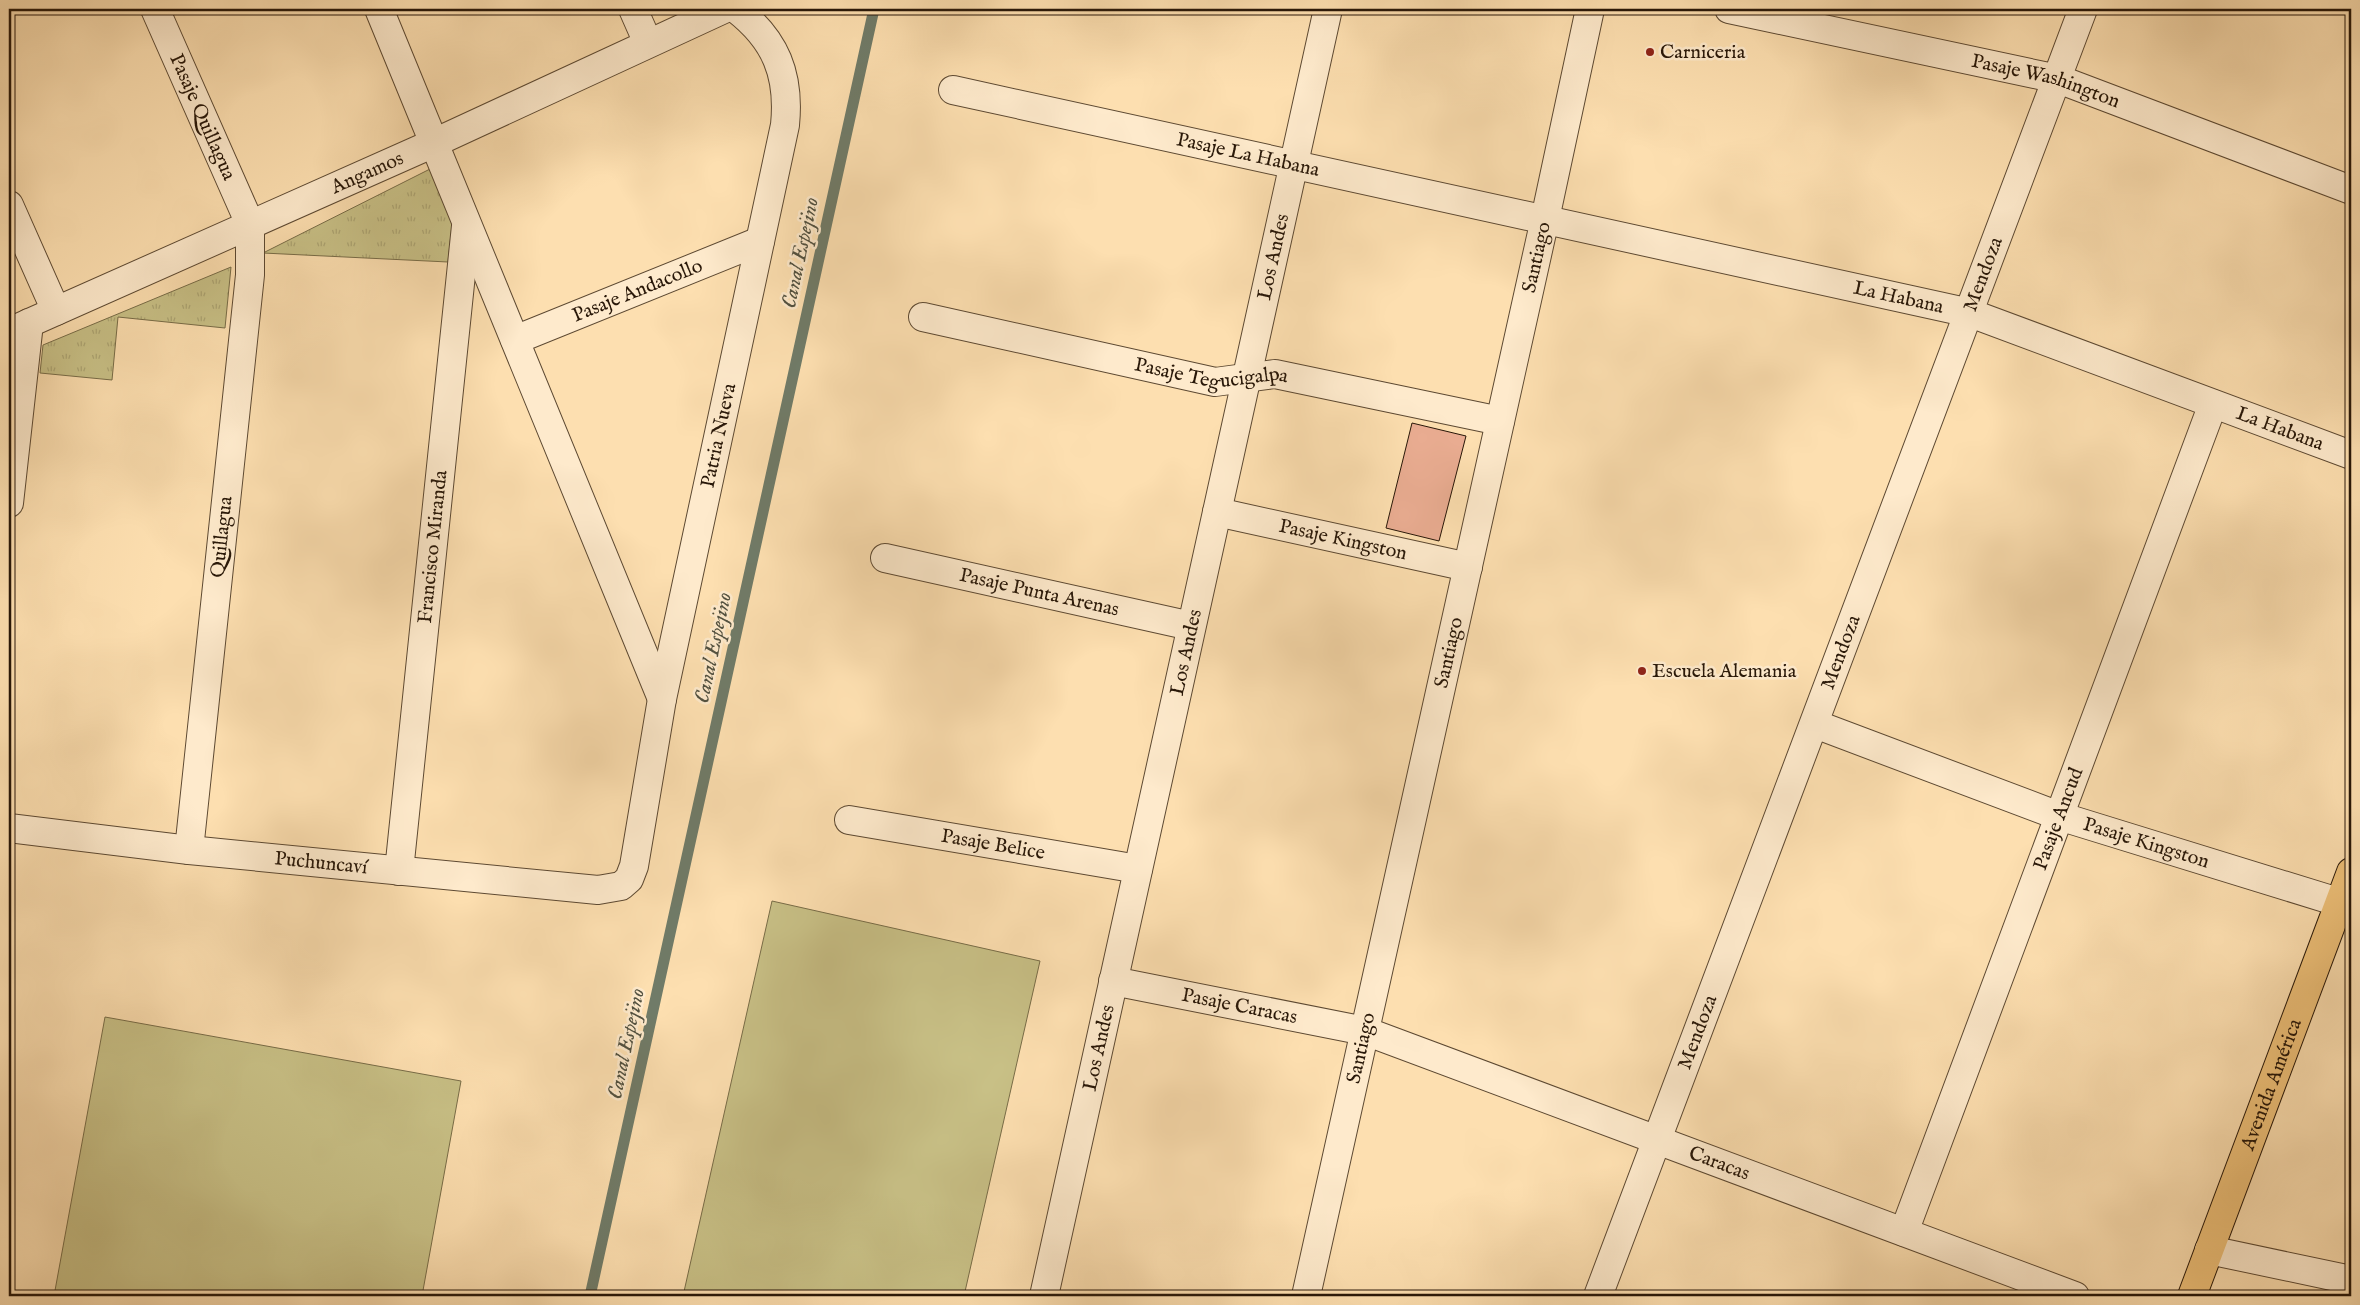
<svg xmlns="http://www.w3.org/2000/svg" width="2360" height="1305" viewBox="0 0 2360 1305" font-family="'IM FELL English',serif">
  <defs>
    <pattern id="grass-tufts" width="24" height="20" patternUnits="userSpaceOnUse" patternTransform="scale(1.25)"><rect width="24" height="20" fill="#c8c086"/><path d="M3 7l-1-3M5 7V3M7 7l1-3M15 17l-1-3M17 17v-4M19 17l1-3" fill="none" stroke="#aca472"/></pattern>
  </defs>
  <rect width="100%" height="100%" fill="#fddfb0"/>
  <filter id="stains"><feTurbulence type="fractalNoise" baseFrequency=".004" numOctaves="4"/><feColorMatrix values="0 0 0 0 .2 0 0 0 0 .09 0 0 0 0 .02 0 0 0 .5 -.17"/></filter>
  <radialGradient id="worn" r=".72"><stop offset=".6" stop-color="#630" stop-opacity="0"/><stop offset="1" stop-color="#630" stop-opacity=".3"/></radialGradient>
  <g fill="url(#grass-tufts)" stroke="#786c47">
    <path d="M432,168L453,215L448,262L263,253Z"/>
    <path d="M231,267L225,328L118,317L112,380L40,373L43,345Z"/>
  </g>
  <g fill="#c8c086" stroke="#786c47">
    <path d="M772,901L1040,961L964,1296H683Z"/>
    <path d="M105,1017L461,1081L422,1296H54Z"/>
  </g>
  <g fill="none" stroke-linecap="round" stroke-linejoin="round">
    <path stroke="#707b68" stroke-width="11" d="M590,1296L874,9"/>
  </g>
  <path fill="#e9ac91" stroke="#281708" d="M1412,423L1466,436L1439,541L1386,528Z"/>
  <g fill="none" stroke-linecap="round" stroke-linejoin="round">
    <defs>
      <g id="minor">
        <path id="s1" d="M155,9L250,224V275L189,850"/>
        <path d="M379,9L662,699"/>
        <path d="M633,9L648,43"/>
        <path id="s2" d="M1729,9L2058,79L2351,190"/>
        <path id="s3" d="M953,90L1970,313L2351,455"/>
        <path d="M9,205L56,311"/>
        <path id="s4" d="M923,317L1215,382L1275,374L1500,421"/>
        <path id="s5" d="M9,332L434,143L724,9"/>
        <path id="s6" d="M515,340L760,241"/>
        <path d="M9,503L29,323"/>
        <path id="s7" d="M1217,512L1468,567"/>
        <path id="s8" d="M885,558L1191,626"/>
        <path id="s9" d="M1815,724L2059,816L2351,906"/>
        <path id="s10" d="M849,820L1138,869"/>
        <path id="s11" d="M9,828L189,850L598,890L621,886L629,879L634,866L662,699L785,125C790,75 776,40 736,9"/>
        <path id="s12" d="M399,871L466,226"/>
        <path id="s13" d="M1113,981L1365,1031L2075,1296"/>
        <path id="s14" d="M1904,1232L2213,404"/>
        <path d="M2209,1250L2351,1280"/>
        <path id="s15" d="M1044,1296L1328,9"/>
        <path id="s16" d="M1306,1296L1545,219L1590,9"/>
        <path id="s17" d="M1598,1296L2083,9"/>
      </g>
      <g id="major">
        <path id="s18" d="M2192,1296L2351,872"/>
      </g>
    </defs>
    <use href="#minor" stroke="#5d4932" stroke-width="30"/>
    <use href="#major" stroke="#281708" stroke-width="30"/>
    <use href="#minor" stroke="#feeacc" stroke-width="28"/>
    <use href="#major" stroke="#eec078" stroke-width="28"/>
  </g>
  <g fill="#8f2418" stroke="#feeacc" stroke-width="2">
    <circle cx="1650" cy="52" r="5"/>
    <circle cx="1642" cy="671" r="5"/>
  </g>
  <g text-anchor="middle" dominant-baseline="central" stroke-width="5" stroke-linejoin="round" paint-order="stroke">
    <g font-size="20" fill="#281708" stroke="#feeacc" text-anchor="start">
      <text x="1660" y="52">Carniceria</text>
      <text x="1652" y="671">Escuela Alemania</text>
    </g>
    <g font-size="20" fill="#281708" stroke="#feeacc">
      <text stroke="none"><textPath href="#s2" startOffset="325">Pasaje Washington</textPath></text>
      <text stroke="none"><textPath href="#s1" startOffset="118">Pasaje Quillagua</textPath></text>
      <text stroke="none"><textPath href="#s3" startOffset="302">Pasaje La Habana</textPath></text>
      <text stroke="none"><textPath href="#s5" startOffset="392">Angamos</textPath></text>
      <text stroke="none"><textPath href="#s15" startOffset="1064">Los Andes</textPath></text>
      <text stroke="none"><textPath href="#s16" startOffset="1064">Santiago</textPath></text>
      <text stroke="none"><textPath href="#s17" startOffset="1092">Mendoza</textPath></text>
      <text stroke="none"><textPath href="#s6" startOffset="132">Pasaje Andacollo</textPath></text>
      <text stroke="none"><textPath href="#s3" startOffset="968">La Habana</textPath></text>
      <text stroke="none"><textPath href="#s4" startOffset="295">Pasaje Tegucigalpa</textPath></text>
      <text stroke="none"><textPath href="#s3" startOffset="1372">La Habana</textPath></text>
      <text stroke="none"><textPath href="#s11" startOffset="1079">Patria Nueva</textPath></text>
      <text transform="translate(222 537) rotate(-84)">Quillagua</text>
      <text stroke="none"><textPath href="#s7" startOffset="129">Pasaje Kingston</textPath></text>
      <text stroke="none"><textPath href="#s12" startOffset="326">Francisco Miranda</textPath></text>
      <text stroke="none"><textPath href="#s8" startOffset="158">Pasaje Punta Arenas</textPath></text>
      <text stroke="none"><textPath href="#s15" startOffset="659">Los Andes</textPath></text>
      <text stroke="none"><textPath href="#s16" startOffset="659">Santiago</textPath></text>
      <text stroke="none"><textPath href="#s17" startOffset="688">Mendoza</textPath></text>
      <text stroke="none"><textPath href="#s14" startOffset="441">Pasaje Ancud</textPath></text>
      <text stroke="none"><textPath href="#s9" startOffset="352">Pasaje Kingston</textPath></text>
      <text stroke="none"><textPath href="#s10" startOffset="146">Pasaje Belice</textPath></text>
      <text stroke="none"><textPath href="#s11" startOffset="314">Puchuncaví</textPath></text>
      <text stroke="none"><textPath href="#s13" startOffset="129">Pasaje Caracas</textPath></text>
      <text stroke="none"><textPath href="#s17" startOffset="282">Mendoza</textPath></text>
      <text stroke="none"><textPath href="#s15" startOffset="254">Los Andes</textPath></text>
      <text stroke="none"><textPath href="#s16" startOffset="254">Santiago</textPath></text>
      <text stroke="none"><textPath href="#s18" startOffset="226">Avenida América</textPath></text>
      <text stroke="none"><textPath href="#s13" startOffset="635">Caracas</textPath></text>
    </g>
    <g font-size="21" font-style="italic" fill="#525140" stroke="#feeacc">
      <text transform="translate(801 253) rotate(-78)">Canal Espejino</text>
      <text transform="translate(714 648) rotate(-78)">Canal Espejino</text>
      <text transform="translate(627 1044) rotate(-78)">Canal Espejino</text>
    </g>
  </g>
  <rect width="2360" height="1305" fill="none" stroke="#fddfb0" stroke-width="30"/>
  <rect x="10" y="10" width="2340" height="1285" fill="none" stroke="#281708" stroke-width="2.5"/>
  <rect x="15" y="15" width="2330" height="1275" fill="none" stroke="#281708"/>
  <rect width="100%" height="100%" filter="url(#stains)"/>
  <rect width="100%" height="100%" fill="url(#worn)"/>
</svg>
